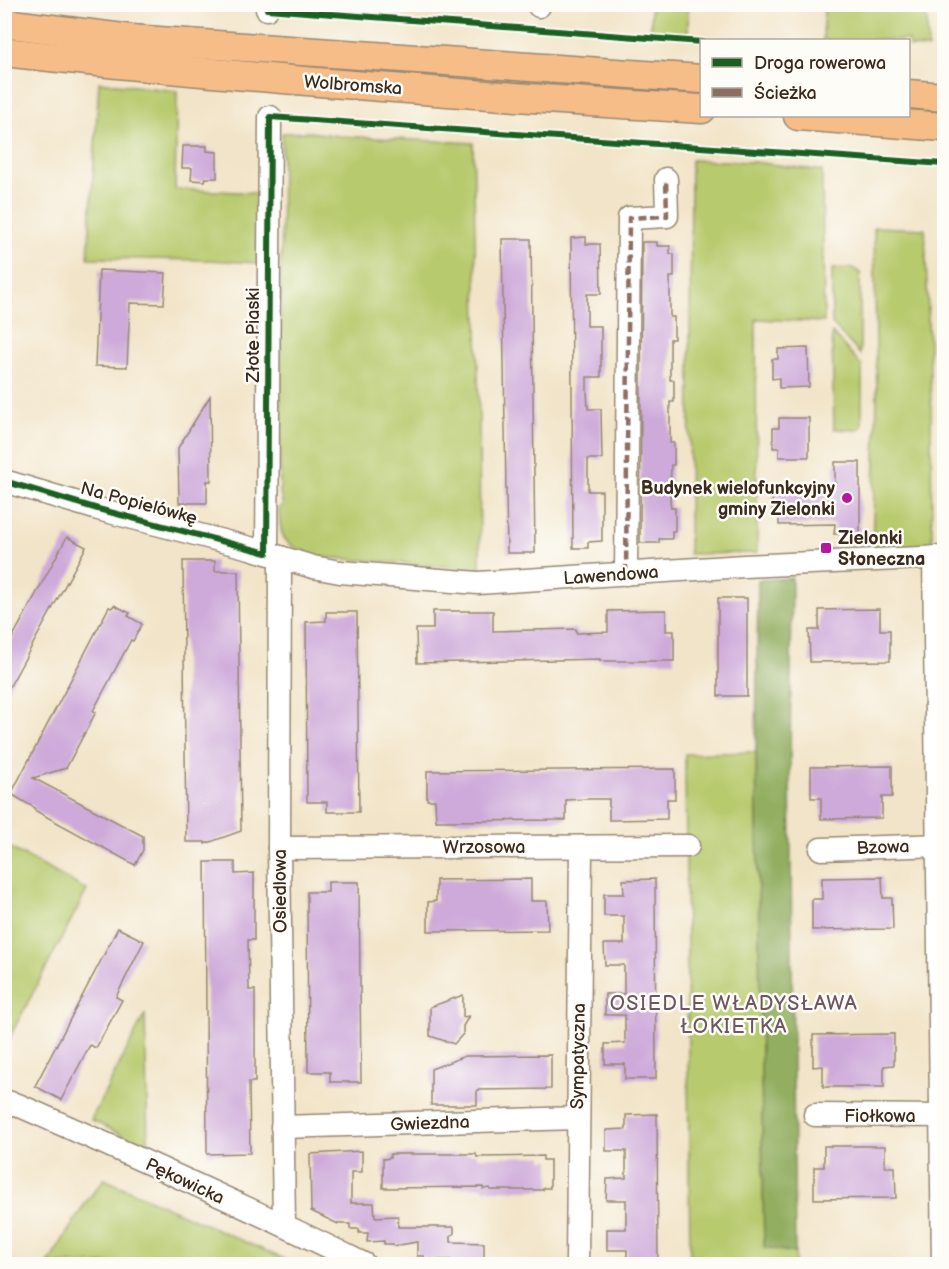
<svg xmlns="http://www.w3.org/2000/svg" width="949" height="1269" font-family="'Balsamiq Sans',sans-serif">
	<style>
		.green { fill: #b8ca6e; stroke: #7a7a46; stroke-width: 1.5 }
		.forest { fill: #92ae61; stroke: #666c40; stroke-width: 1.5 }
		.building { fill: #ceaada }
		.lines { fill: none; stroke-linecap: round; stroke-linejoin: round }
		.minor-casing { stroke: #968773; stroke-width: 25 }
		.major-casing { stroke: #968773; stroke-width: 31 }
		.minor { stroke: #fff; stroke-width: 22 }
		.major { stroke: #f7bd88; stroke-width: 28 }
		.quiet { stroke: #8d6e63; stroke-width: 4.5; stroke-dasharray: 9 4.5; stroke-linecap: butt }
		.cycleway-casing { stroke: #fdfcf7; stroke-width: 10 }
		.cycleway { stroke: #1b5e20; stroke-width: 6 }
		.poi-dot { fill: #b5179e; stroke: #fdfcf7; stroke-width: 2 }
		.labels { text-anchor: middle; stroke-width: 5; stroke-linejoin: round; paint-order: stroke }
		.street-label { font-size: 18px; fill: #3b2a1e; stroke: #fdfcf7 }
		.poi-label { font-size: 18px; font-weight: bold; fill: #3b2a1e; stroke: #fdfcf7; text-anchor: end }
		.neighbourhood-label { font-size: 20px; letter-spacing: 1.5px; fill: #6e5760; stroke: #fdfcf7 }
	</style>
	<rect width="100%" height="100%" fill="#fdfcf7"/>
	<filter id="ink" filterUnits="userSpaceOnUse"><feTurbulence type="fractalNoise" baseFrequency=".0167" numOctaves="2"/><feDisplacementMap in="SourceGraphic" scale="12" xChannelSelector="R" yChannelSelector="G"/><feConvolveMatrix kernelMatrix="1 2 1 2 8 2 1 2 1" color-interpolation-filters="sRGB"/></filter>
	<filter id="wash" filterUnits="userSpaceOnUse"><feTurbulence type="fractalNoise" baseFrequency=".008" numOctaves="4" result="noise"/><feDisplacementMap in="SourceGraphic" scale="24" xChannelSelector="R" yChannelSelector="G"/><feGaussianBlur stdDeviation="1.35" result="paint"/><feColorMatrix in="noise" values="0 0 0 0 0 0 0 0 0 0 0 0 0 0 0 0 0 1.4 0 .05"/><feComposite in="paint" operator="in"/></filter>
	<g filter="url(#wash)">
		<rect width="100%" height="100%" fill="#f2e4c8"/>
		<g class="green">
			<polygon points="651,5 688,5 688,33 651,31"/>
			<polygon points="824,5 926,5 928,48 909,47 908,40 823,40"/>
			<polygon points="5,34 701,91 701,97 337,73 5,41"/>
			<polygon points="99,82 177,91 175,189 257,193 258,263 208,260 88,258"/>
			<path d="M310 132 339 136 473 143 479 416 480 569 307 556V552C281 545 280 534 279 508L283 505 280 493 282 133Z"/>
			<polygon points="691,160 754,162 822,171 824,322 756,319 757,553 689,554"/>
			<polygon points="874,227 925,229 931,403 932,547 872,550 877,400"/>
			<polygon points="853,268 860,273 860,354 832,324 832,269"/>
			<polygon points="832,333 862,366 862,426 858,430 834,429"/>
			<polygon points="756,752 764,1246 795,1253 795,1264 690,1264 685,754"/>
			<polygon points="5,845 87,890 5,1046"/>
			<polygon points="145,1014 148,1146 148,1147 91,1120"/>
			<polygon points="104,1179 277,1256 295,1264 48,1264 86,1202"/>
		</g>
		<polygon class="forest" points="792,578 790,764 795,1253 764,1247 756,752 758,580"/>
		<g id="blocks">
			<g class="building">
				<polygon points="183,146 207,146 207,151 217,152 217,178 206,178 205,181 191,180 192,168 182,168"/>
				<polygon points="586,237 586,244 600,244 601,294 587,294 587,326 601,326 601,377 587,377 587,391 588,409 601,409 602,459 588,459 588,491 602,491 602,541 588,542 588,548 573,548 571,238"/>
				<polygon points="502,239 531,239 535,553 507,553"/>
				<polygon points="642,242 657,242 657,246 670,246 670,254 674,254 674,277 670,277 670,317 674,317 674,339 670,339 670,380 674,380 674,402 670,402 670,443 674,443 674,465 671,465 670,500 671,508 675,508 675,531 672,531 672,539 659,539 659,543 640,543"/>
				<polygon points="99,270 166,273 164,304 130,303 127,367 95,366"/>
				<polygon points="808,348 809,387 779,388 779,378 772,379 772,359 778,359 778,349"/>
				<polygon points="210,396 211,481 207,481 207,503 179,503 178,448"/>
				<polygon points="779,418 809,418 809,457 779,457 779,448 773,448 773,428 779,428"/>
				<polygon points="835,462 860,462 860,534 834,534 835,524 779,525 779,516 773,516 772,496 779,496 778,487 835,485"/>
				<polygon points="67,537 86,547 4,697 4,653"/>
				<polygon points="183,561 215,561 215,571 238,571 241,831 205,844 205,842 186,842"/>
				<rect x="718" y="598" width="29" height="98"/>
				<polygon points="114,605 130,613 128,616 142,624 133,641 131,640 93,711 96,712 66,768 33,778 143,836 143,850 135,865 34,810 35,808 11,794 109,607 112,608"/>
				<polygon points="880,609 880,630 890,630 890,661 810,662 809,630 819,630 819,610"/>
				<polygon points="666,610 666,631 674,631 674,661 600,661 600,659 417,663 416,629 433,629 433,611 493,611 493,631 576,629 576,633 608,632 608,611"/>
				<polygon points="326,612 357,612 359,812 327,812 327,802 307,802 306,622 326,621"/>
				<polygon points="892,766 892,797 882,797 882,818 821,819 821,798 811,798 811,767"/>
				<polygon points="675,769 675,799 667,799 667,819 609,820 609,799 587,799 566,800 566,820 436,821 435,800 427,800 427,771"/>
				<polygon points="205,862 235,862 235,874 254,873 254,940 248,940 249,990 255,990 255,1082 249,1082 250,1153 207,1154"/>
				<polygon points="882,877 883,898 892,898 893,929 812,930 812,899 822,899 822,878"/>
				<polygon points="531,879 531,901 547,901 548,930 428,931 428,902 436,901 436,880"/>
				<polygon points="655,879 656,1079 625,1079 625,1064 605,1064 605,1044 625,1043 625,1015 605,1015 605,994 624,994 624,965 605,965 604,944 624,944 624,916 604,916 604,894 624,894 623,880"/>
				<polygon points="328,882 359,882 361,1082 330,1082 330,1072 308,1072 307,892 328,892"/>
				<polygon points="118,928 144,941 116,997 122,1000 96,1048 90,1045 61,1100 35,1086"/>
				<polygon points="463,995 463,1017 469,1016 463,1026 463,1034 454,1044 430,1036 430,1007"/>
				<polygon points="894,1034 894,1065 884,1066 884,1087 823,1087 823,1066 813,1067 813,1035"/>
				<polygon points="551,1055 551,1089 477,1090 477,1105 431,1105 431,1069 465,1056"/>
				<polygon points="657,1114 658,1264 627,1264 627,1250 607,1250 607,1229 626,1229 626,1200 606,1200 607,1179 626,1178 626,1151 606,1151 606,1130 626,1129 626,1115"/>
				<polygon points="824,1146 885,1146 885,1167 895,1167 896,1198 814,1199 814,1167 824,1167"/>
				<polygon points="362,1151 362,1172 351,1172 351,1203 374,1203 375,1217 398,1216 398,1227 454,1227 454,1234 451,1235 451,1242 484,1243 484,1264 451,1264 451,1260 425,1260 424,1256 417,1256 417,1242 394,1246 393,1244 384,1244 384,1241 367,1242 368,1233 359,1233 359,1229 350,1229 350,1224 338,1224 311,1211 310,1154"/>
				<polygon points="390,1154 476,1154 477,1157 543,1156 543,1160 550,1160 550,1188 543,1188 543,1190 490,1190 490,1188 483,1189 483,1187 383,1188 383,1159 390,1158"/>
			</g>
		</g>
	</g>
	<g filter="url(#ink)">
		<use href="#blocks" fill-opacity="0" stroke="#968773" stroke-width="1.5"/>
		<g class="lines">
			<g class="minor-casing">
				<g id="minor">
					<polyline points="267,4 267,9"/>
					<polyline points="539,6 539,4"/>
					<polyline points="4,481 98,509 250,548 313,567 340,572 478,583 744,566 944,557"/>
					<polyline points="267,553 270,117"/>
					<polyline points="280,557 279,848 284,1225"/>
					<polyline points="934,557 943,1264"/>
					<polyline points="626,574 629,218 667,216 666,179"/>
					<polyline points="279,848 688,846"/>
					<polyline points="821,849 944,845"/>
					<path d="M4 1101 18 1105C134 1156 250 1208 364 1264"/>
					<polyline points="815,1115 944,1116"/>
					<polyline points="282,1127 578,1118"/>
					<polyline points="577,1264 581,847"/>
				</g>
			</g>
			<g class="major-casing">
				<g id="major">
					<polyline points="4,23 131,39 702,79"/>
					<path d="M4 52C236 78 469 95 702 109"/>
					<polyline points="908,94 944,97"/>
					<polyline points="798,116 944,127"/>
				</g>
			</g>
			<use href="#minor" class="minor"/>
			<use href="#major" class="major"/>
			<polyline class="quiet" points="626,574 629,218 667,216 666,179"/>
			<g class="cycleway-casing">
				<g id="cycleway">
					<polyline points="267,4 267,9 702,42"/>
					<polyline points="4,481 98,509 267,553 270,117 944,164"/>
				</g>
			</g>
			<use href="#cycleway" class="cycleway"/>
		</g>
	</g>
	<g class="poi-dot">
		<circle cx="847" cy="498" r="6"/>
		<rect x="820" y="542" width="12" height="12" rx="3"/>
	</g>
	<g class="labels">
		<g class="street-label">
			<text transform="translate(353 85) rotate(4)" y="6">Wolbromska</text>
			<text transform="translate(253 335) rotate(-90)" y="6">Złote Piaski</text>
			<text transform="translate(139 503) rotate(15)" y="6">Na Popielówkę</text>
			<text transform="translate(611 575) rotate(-4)" y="6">Lawendowa</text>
			<text x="484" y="853">Wrzosowa</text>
			<text transform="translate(883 847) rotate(-2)" y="6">Bzowa</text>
			<text transform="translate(280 891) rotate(-90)" y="6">Osiedlowa</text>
			<text transform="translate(578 1056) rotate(-89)" y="6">Sympatyczna</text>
			<text x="880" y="1122">Fiołkowa</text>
			<text transform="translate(430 1123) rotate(-2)" y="6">Gwiezdna</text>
			<text transform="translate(185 1181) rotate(25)" y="6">Pękowicka</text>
		</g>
		<g class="poi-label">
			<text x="835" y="494">Budynek wielofunkcyjny<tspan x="835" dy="21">gminy Zielonki</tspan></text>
			<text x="838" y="544" text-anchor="start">Zielonki<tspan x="838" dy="21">Słoneczna</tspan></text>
		</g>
		<g class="neighbourhood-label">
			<text x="734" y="1010">OSIEDLE WŁADYSŁAWA<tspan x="734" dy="23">ŁOKIETKA</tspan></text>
		</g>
	</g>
	<rect width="949" height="1269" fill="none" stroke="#fdfcf7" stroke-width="24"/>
	<rect x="700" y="39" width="210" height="78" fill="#fdfcf7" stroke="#afa8a0" stroke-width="1.5"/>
	<rect x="712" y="58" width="30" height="9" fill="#1b5e20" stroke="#afa8a0" stroke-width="1.5"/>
	<text x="754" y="69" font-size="18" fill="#3b2a1e">Droga rowerowa</text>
	<rect x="712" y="88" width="30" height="9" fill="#8d6e63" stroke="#afa8a0" stroke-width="1.5"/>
	<text x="754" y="99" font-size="18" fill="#3b2a1e">Ścieżka</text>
</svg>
